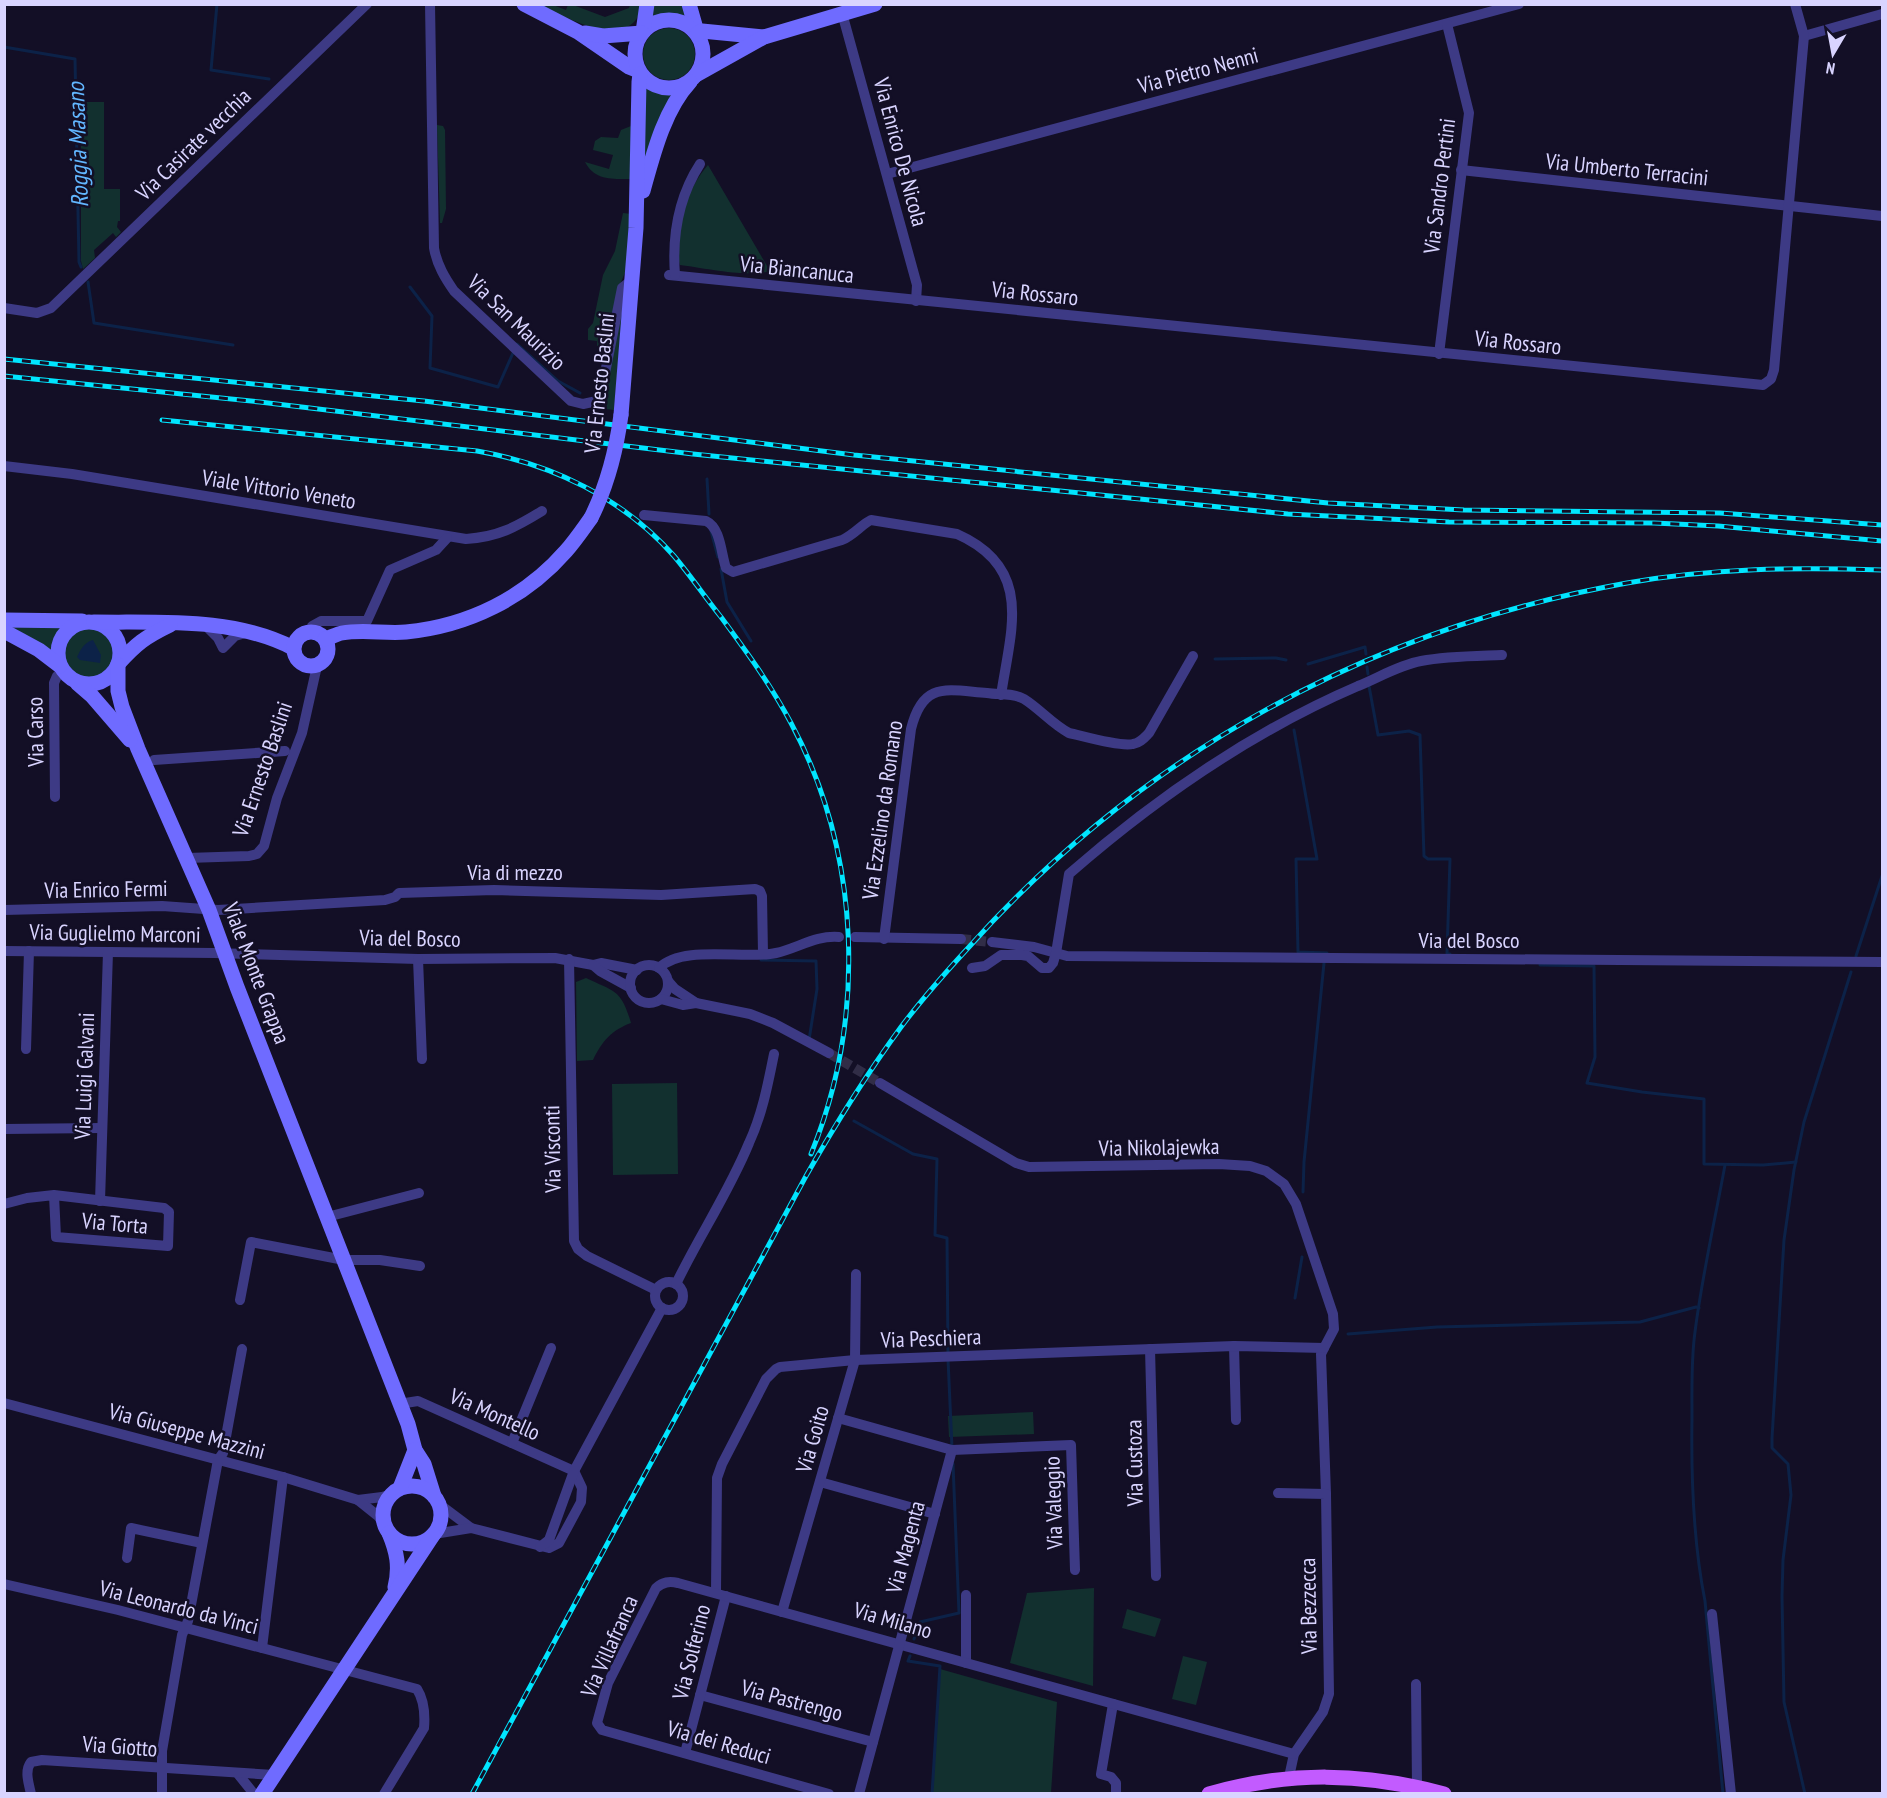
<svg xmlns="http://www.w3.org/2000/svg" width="1887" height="1798" font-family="'PT Sans Narrow',sans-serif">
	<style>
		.green { fill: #12302f }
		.water { fill: #0c2248 }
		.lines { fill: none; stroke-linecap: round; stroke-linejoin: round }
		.stream { stroke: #0c2248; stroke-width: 3 }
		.street-tunnel { stroke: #312d47; stroke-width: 10; stroke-dasharray: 10 5; stroke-linecap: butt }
		.street { stroke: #3d3a85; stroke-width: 10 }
		.secondary { stroke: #6f6bff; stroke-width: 15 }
		.primary { stroke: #c25bff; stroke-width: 15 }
		.rail-casing { stroke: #00e5ff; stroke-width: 5 }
		.rail { stroke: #130f26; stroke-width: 3; stroke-dasharray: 9; stroke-linecap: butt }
		.secondary-bridge { stroke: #6f6bff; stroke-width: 15 }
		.labels { text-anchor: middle; stroke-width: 5; stroke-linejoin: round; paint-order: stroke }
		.street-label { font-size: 22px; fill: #d9d4ff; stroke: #130f26 }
		.water-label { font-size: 24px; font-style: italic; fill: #62b6ff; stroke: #130f26 }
	</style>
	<rect width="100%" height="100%" fill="#130f26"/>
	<g class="green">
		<polygon points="684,4 686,20 670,16 651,20 653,5"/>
		<path d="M539 5H553L566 10 568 5H573L605 17 629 8 630 5H642C632 55 566 17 539 5Z"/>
		<circle cx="669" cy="54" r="26"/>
		<polygon points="645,85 655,91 671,94 643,176"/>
		<polygon points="81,102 104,102 104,189 120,189 120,221 118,221 117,227 121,232 116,237 113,233 94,250 95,258 83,269 81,261"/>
		<polygon points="437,125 443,126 445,130 446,209 442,223 440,223"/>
		<path d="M631 126 633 179C613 179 595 181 585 162L609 169 613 155 593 150 595 141 601 137 618 138 621 130Z"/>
		<path d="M708 165 770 271C749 278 704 268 680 265 671 235 687 188 708 165Z"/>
		<polygon points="623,213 632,214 626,270 619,287 624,295 614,410 606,409 607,347 597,346 597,341 588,340 588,329 593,323 603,275 615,251"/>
		<polygon points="5,622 63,626 55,639 53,653"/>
		<path d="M82 627C117 622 129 670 96 679 63 688 48 641 82 627Z"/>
		<path d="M586 978C615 992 621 989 631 1023 612 1030 602 1041 593 1060L577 1061 576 982Z"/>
		<polygon points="677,1083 678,1174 613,1175 612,1084"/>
		<polygon points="1033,1412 1034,1434 949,1437 948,1416"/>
		<polygon points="1094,1588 1093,1686 1010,1663 1027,1593"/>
		<polygon points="1127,1609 1161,1619 1155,1637 1122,1628"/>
		<polygon points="1183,1656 1207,1662 1196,1705 1172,1699"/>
		<polygon points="940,1669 1057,1702 1051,1793 931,1793"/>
	</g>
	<path class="water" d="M93 640 101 655 100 663 80 660 77 657C80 651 84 642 93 640Z"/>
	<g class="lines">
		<g class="stream">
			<polyline points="217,4 211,70 269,79"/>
			<polyline points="4,47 75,59 79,262 81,267"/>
			<polyline points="88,282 94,323 233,345"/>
			<polyline points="410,287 432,316 430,368 498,387 513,353"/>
			<polyline points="517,344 558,381 580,393"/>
			<polyline points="707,479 709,514"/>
			<polyline points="711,531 718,557"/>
			<polyline points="721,569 727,602 751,641"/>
			<polyline points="1215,659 1276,658 1286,660"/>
			<polyline points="1308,664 1365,647 1366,654"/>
			<polyline points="1367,667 1368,674"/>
			<polyline points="1369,686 1378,735 1409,731 1420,735 1424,856 1428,859 1450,859 1447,954 1450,954"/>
			<polyline points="1294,730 1317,859 1296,859 1298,952 1327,953"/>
			<polyline points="1856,956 1882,876"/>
			<polyline points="761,960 816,961 817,989 809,1040"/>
			<polyline points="1540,965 1594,966 1595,1057 1587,1083 1642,1092 1704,1099 1704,1164 1763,1165 1796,1162"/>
			<polyline points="854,1121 913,1154 937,1159 935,1235 947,1238 948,1353"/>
			<polyline points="1303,1192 1304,1162 1324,963"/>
			<polyline points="1295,1298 1302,1257"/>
			<polyline points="1348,1334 1437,1327 1640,1322 1696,1307 1699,1308"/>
			<polyline points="948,1359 952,1448"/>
			<polyline points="914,1639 920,1622 959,1613 953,1464"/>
			<polyline points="910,1656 908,1661 940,1666 932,1794"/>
			<path d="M1723 1794 1705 1601C1693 1541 1691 1479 1692 1418 1692 1389 1691 1360 1695 1332 1702 1276 1715 1220 1725 1165"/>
			<polyline points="1805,1794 1784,1702 1782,1596 1783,1560 1791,1495 1788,1464 1772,1448 1772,1438 1784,1240 1794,1170 1804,1122 1851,972"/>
		</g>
		<g class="street-tunnel">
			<polyline points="961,939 992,942"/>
			<polyline points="829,1053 880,1083"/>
		</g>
		<g class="street">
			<path d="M430 4 434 248C437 265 445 278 454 291L571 401 583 404 597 401 601 393 622 288 632 280"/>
			<polyline points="842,13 917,285 916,301"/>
			<polyline points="1804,36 1882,14"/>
			<polyline points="1461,170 1882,216"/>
			<polyline points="887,174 1519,4"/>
			<polyline points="669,275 1763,385 1771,379 1774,370 1804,36 1795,4"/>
			<path d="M675 275C672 236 678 198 700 164"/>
			<polyline points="4,308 37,313 51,308 367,4"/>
			<polyline points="1439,354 1469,113 1447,24"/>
			<path d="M4 466 72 474 466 539C498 537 516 527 542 511"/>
			<path d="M644 515 706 521C721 528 721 554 726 568L733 572 842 540C854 535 862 524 871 520L957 534C1034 568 1011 629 1001 695"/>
			<polyline points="206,626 218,638 223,648 235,636 249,632"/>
			<polyline points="312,632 312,626 321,621 367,621 390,570 436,550 447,538"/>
			<polyline points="154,760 285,751"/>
			<polyline points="55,797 54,683 57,676 63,671"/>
			<polyline points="187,858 249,856 257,854 264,846 277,798 302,733 317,666"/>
			<polyline points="4,910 162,906 218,910 385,900 395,897 399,893 494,890 661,895 755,889 760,891 762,896 763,954"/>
			<polyline points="855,937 961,939"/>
			<path d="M884 939 911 729C923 681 946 690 987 693 999 695 1014 693 1024 699 1040 709 1052 724 1069 733 1083 736 1120 747 1133 744 1140 743 1144 738 1149 733L1193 656"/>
			<polyline points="992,942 1034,947 1067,956 1882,962"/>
			<polyline points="4,951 214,953 418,959 555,958 593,965 601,963 637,970"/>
			<polyline points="418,959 422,1059"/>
			<polyline points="569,959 574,1241 578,1249 587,1256 656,1290"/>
			<polyline points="593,965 600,971 631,988"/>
			<circle cx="649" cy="984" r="19"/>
			<path d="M659 968C683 944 745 960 776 953 798 948 816 935 839 937"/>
			<path d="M972 968 985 966 1001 955H1022L1028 956 1042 968H1049L1053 963 1056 953 1069 874C1156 798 1251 732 1358 686 1378 678 1399 665 1421 661 1447 656 1476 656 1502 655"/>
			<polyline points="668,981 675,989 696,1003"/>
			<polyline points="661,999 683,1005 696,1003 750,1014 773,1023 829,1053"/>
			<polyline points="26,1049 29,951"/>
			<polyline points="4,1129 102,1128"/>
			<polyline points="100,1201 108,952"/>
			<polyline points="4,1204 27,1198 54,1195 164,1208 169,1212 168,1246 56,1237 54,1195"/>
			<polyline points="327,1217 419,1193"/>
			<circle cx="669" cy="1296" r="14"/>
			<path d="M676 1284C699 1236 729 1192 749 1143 762 1115 768 1084 774 1054"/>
			<polyline points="240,1300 251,1242 344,1260 380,1260 420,1266"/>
			<polyline points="1234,1346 1236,1420"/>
			<polyline points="1324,1348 1321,1354 1326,1494"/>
			<polyline points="1150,1349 1156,1576"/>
			<polyline points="4,1403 283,1477 358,1500 382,1497 392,1494"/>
			<polyline points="399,1404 418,1401 574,1471"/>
			<polyline points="838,1418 952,1450 1071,1445 1075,1570"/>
			<polyline points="512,1443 551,1348"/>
			<polyline points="820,1482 935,1514"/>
			<polyline points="1278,1493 1326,1494 1329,1694 1323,1712 1294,1754 1289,1777"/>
			<polyline points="358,1500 378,1516 385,1526"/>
			<polyline points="439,1504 471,1528"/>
			<polyline points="434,1534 471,1528 549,1548 559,1543 581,1502 582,1488 574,1471"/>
			<polyline points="540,1547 549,1540 574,1471 662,1308"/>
			<polyline points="127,1558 131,1528 202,1543"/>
			<path d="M4 1584 118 1610 417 1689C424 1700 425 1716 424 1728L384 1794"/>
			<polyline points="716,1593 717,1478 722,1464 766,1379 776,1369 780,1367 855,1360 1234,1346 1324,1348 1334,1329 1333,1314 1296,1204 1284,1184 1266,1171 1250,1166 1219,1164 1029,1167 1016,1163 880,1083"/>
			<polyline points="966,1595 966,1663"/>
			<polyline points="782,1612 855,1360 856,1274"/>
			<polyline points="1712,1614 1731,1794"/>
			<polyline points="262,1648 283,1477"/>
			<polyline points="1416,1684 1417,1786"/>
			<polyline points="700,1695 873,1742"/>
			<polyline points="1113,1704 1101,1774 1111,1777 1116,1783 1116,1794"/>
			<polyline points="685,1753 726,1596"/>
			<polyline points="238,1774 254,1794"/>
			<path d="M31 1794C29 1784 24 1771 31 1762L42 1760 274 1775"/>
			<polyline points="162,1794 162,1751 182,1635 188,1621 218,1460 223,1453 242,1349"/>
			<path d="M829 1794 602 1730 597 1723 608 1683 656 1588C663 1582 669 1581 678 1583L1294 1754"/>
			<polyline points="859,1794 952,1450"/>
		</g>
		<g class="secondary">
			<polyline points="524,4 578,32 629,67 639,71"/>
			<polyline points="689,4 695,25 694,31"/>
			<circle cx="669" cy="54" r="34"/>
			<polyline points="643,32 647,4"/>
			<polyline points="585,33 603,36 642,33"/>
			<polyline points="697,34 702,31 764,37"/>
			<polyline points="696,75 764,37 875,4"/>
			<path d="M643 191C653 155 664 110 690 82"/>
			<polyline points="621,415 636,228 639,82 640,74"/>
			<polyline points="4,620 82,621"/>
			<circle cx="89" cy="653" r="31"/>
			<path d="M94 622C161 623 233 617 293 648"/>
			<polyline points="4,631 39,650 60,666"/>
			<circle cx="311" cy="649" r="17"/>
			<path d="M325 639C331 637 337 634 342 633 363 629 386 634 406 632 468 626 525 598 566 551 575 541 583 529 591 518"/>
			<path d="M118 664C136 644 145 637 170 625"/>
			<polyline points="118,665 118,691 122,707 138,749 209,910 237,987 408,1424 415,1450 424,1464 434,1496"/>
			<polyline points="77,683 92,696 130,740"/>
			<circle cx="412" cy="1515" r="29"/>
			<polyline points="400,1488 415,1450"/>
			<path d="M389 1533C397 1552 400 1567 395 1587"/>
			<polyline points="262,1794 433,1535"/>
		</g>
		<path class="primary" d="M1209 1794C1288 1771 1364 1772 1444 1794"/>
		<g class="rail-casing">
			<g id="rail">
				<polyline points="4,359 424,401 854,455 1328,503 1464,510 1720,513 1882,525"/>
				<polyline points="4,376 260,402 693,454 1288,514 1449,522 1654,523 1718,526 1882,541"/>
				<path d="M162 420 477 451C552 464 623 498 674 556 690 575 705 597 721 617 746 651 771 685 791 723 861 854 867 1017 811 1154"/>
				<path d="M472 1794 806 1176C835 1125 866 1075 901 1027 922 999 945 973 969 947 1144 752 1370 629 1627 583 1711 568 1798 567 1882 570"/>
			</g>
		</g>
		<use href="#rail" class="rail"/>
		<path class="secondary-bridge" d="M591 518C608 484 616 452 621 415"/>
	</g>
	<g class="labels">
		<g class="street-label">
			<text transform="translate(1198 70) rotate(-15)" y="8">Via Pietro Nenni</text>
			<text transform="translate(193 144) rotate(-44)" y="8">Via Casirate vecchia</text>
			<text transform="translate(901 152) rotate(75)" y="8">Via Enrico De Nicola</text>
			<text transform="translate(1627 169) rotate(6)" y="8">Via Umberto Terracini</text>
			<text transform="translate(1439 186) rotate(-83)" y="8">Via Sandro Pertini</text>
			<text transform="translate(797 269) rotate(6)" y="8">Via Biancanuca</text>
			<text transform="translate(1035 293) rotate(6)" y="8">Via Rossaro</text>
			<text transform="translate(517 322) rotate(44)" y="8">Via San Maurizio</text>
			<text transform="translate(1518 342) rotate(6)" y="8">Via Rossaro</text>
			<text transform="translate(599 383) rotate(-84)" y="8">Via Ernesto Baslini</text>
			<text transform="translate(279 489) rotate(9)" y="8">Viale Vittorio Veneto</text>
			<text transform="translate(35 732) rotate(-91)" y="8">Via Carso</text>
			<text transform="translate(262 769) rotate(-71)" y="8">Via Ernesto Baslini</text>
			<text transform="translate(882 810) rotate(-82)" y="8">Via Ezzelino da Romano</text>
			<text x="515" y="880">Via di mezzo</text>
			<text transform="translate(106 889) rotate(-1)" y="8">Via Enrico Fermi</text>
			<text transform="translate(115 933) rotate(1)" y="8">Via Guglielmo Marconi</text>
			<text transform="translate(410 938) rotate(1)" y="8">Via del Bosco</text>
			<text x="1469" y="948">Via del Bosco</text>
			<text transform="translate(257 973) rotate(69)" y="8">Viale Monte Grappa</text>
			<text transform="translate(84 1076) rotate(-88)" y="8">Via Luigi Galvani</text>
			<text transform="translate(1159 1147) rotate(-1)" y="8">Via Nikolajewka</text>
			<text transform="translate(552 1149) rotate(-91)" y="8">Via Visconti</text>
			<text transform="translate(115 1223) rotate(5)" y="8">Via Torta</text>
			<text transform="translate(931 1338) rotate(-2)" y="8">Via Peschiera</text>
			<text transform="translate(495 1414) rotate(24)" y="8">Via Montello</text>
			<text transform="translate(187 1431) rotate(15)" y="8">Via Giuseppe Mazzini</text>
			<text transform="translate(812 1439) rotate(-74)" y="8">Via Goito</text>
			<text transform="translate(1134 1463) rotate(-91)" y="8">Via Custoza</text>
			<text transform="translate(1053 1503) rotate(-92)" y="8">Via Valeggio</text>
			<text transform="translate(905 1547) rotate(-75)" y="8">Via Magenta</text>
			<text transform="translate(1308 1606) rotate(-91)" y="8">Via Bezzecca</text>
			<text transform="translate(179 1607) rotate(14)" y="8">Via Leonardo da Vinci</text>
			<text transform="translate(893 1620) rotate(16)" y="8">Via Milano</text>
			<text transform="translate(609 1646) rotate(-66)" y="8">Via Villafranca</text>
			<text transform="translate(691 1652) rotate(-76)" y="8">Via Solferino</text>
			<text transform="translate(792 1700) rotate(15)" y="8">Via Pastrengo</text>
			<text transform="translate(719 1742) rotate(16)" y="8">Via dei Reduci</text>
			<text transform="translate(120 1746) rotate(4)" y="8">Via Giotto</text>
		</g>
		<g class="water-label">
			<text transform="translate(78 145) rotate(-92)" y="8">Roggia Masano</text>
		</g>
	</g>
	<rect width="1887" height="1798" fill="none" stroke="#d9d4ff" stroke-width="12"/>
	<g transform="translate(1833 54) rotate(190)" stroke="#130f26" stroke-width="4.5" paint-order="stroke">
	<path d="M0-4.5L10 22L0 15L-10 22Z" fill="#d9d4ff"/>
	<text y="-9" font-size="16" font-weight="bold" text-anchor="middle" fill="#d9d4ff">N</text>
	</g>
</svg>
